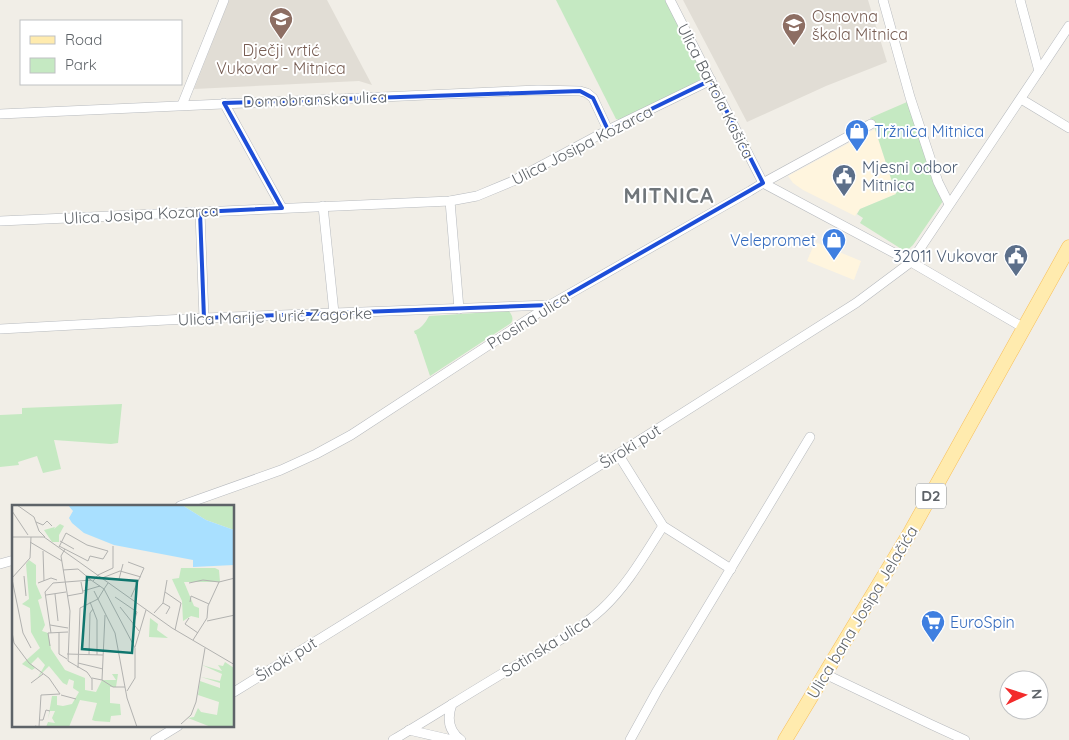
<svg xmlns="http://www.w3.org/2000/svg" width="1069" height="740" font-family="Quicksand,sans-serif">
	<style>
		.commercial { fill: #fff5de }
		.education { fill: #e1ddd5 }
		.green { fill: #c5e9c2 }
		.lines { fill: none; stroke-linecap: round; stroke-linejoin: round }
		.minor-casing { stroke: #b7babe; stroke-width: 10 }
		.primary-casing { stroke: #f9bf57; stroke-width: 15 }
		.minor { stroke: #fff; stroke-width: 9 }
		.primary { stroke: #ffebae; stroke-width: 14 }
		.marked { fill: none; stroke: #1d4ed8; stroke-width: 4; stroke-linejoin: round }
		.labels { text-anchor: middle; stroke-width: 4; stroke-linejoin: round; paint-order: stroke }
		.shield { fill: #fff; stroke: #8e9295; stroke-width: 1 }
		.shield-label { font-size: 15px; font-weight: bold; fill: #5e6368 }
		.education-label { font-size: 16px; fill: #785e54; stroke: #fff; text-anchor: start }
		.street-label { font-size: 16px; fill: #5e6368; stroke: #fff }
		.shop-label { font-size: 16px; fill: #366cbe; stroke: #fff; text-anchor: start }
		.service-label { font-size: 16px; fill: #4e5e75; stroke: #fff; text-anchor: start }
		.district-label { font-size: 21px; font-weight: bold; letter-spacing: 1px; fill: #6f757a; stroke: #fff }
		.inset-road { fill: none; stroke: #b2b2b0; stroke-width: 1 }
		.view { fill: #0f766e; fill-opacity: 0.15; stroke: #0f766e; stroke-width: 2.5 }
		.inset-edge { fill: none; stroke: #5e6368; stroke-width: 2.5 }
	</style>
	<rect width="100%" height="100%" fill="#f1eee7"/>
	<g class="commercial">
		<polygon points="875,129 896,194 860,209 855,216 803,190 793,183 788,176"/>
		<polygon points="815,242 861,261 854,280 807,261"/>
	</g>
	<g class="education">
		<polygon points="229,0 327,0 372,85 359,81 194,89"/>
		<polygon points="683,0 868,0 887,62 826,86 747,122"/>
	</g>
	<g class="green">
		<polygon points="556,0 665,0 701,68 703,77 701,79 688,87 619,120 616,119"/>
		<path d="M907 102 938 193 943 201 913 245C910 248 908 250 903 250L860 223 863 218 857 214 860 209 896 194 875 129 870 118Z"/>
		<path d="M507 311H509C512 315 514 319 511 323L430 376 416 334H415L414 331C422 328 425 323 429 316Z"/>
		<polygon points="122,404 118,443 111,444 54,440 61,469 43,473 37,456 18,462 19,465 0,467 0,415 22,414 22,408"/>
	</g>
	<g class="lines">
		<g class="minor-casing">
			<g id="minor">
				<polyline points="670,0 763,183 911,262 1039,71 1020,0"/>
				<polyline points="883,0 910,97 938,182 949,204"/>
				<polyline points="1039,71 1069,26"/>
				<polyline points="1021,99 1069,128"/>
				<polyline points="224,103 282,208"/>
				<polyline points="182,105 224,0"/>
				<polyline points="0,114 538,90 580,91 587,93 593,98 608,130"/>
				<polyline points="450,201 459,309"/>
				<polyline points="323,206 334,313"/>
				<polyline points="200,212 204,318"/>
				<polyline points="0,221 450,201 477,196 513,181 608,130 711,80"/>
				<polyline points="0,329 204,318 550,305"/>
				<polyline points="618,454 663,526 731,569"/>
				<polyline points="180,506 281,470 316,454 351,435 550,305 750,191 763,183 871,124"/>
				<polyline points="0,564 14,560"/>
				<polyline points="825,674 930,724 965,740"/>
				<polyline points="234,692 618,454 856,303 911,262 1024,328"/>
				<path d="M452 704C447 718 448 731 461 740"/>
				<polyline points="409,730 452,740"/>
				<polyline points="155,740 178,726"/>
				<path d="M393 740C432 717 471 692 510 669 542 650 575 634 602 609 627 586 645 554 663 526"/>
				<polyline points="630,740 657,691 810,437"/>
			</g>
		</g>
		<g class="primary-casing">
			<polyline id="primary" points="785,740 911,531 1069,247"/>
		</g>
		<use href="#minor" class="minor"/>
		<use href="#primary" class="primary"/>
	</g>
	<path class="marked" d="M711 80 763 183 550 305 204 318 200 212 282 208 224 103 580 91 593 98 608 130Z"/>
	<defs>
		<g id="school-pin" transform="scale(1.25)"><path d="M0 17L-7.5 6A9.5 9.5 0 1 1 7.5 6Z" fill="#8d6e63" stroke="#fff"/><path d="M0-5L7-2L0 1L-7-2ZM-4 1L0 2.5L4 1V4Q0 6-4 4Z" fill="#fff"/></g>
		<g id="shop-pin" transform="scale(1.25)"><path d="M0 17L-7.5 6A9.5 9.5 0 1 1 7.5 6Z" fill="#3f7fe0" stroke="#fff"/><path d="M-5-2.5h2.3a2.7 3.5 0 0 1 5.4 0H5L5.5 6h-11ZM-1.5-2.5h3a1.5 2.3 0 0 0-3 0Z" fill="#fff"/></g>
		<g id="civic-pin" transform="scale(1.25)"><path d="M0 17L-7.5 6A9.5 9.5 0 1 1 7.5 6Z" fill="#5c6f8a" stroke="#fff"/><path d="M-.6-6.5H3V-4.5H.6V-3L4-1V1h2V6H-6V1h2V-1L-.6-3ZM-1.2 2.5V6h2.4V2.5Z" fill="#fff"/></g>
		<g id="supermarket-pin" transform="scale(1.25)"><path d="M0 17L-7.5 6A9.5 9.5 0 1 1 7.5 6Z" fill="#3f7fe0" stroke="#fff"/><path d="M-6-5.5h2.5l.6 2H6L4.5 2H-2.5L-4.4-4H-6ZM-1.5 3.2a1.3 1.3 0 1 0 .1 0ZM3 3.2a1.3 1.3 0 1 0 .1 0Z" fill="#fff"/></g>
	</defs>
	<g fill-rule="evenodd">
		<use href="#school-pin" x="281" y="19"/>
		<use href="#school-pin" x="794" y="25"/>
		<use href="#shop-pin" x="857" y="131"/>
		<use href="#civic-pin" x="844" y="176"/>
		<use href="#shop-pin" x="834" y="240"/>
		<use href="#civic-pin" x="1016" y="256"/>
		<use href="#supermarket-pin" x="933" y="622"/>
	</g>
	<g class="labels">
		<rect class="shield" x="916" y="483.5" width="30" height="25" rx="4"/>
		<g class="shield-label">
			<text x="931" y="501">D2</text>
		</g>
		<g class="education-label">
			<text x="812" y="22">Osnovna<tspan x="812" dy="18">škola Mitnica</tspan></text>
			<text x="281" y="56" text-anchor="middle">Dječji vrtić<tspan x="281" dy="18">Vukovar - Mitnica</tspan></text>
		</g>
		<g class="street-label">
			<text transform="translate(716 91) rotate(63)" y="6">Ulica Bartola Kašića</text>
			<text transform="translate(315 99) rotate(-2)" y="6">Domobranska ulica</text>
			<text transform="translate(582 145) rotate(-27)" y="6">Ulica Josipa Kozarca</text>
			<text transform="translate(141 214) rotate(-3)" y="6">Ulica Josipa Kozarca</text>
			<text transform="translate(275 316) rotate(-2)" y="6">Ulica Marije Jurić Zagorke</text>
			<text transform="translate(528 320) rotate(-32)" y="6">Prosina ulica</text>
			<text transform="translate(630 446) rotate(-32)" y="6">Široki put</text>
			<text transform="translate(862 612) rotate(-59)" y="6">Ulica bana Josipa Jelačića</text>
			<text transform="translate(546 646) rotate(-32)" y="6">Sotinska ulica</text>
			<text transform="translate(286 659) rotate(-32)" y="6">Široki put</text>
		</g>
		<g class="shop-label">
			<text x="874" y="137">Tržnica Mitnica</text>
			<text x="816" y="246" text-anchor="end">Velepromet</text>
			<text x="950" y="628">EuroSpin</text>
		</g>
		<g class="service-label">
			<text x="862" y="173">Mjesni odbor<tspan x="862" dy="18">Mitnica</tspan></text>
			<text x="998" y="262" text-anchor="end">32011 Vukovar</text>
		</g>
		<g class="district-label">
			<text x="669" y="203">MITNICA</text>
		</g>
	</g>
	<g transform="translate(12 505)">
		<rect width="222" height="222" fill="#f1eee7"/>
		<path d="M170 0H222V25L194 15ZM48 19 52 21 47 30V37H40L32 25 43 22 42 24ZM17 55 24 60V79L30 93 26 95 33 120 30 126 36 128 39 144 53 165 73 173V185L84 187 90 175H104L100 169H106L104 182H98V198L108 199 109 210 99 211 98 217 83 216 80 215 85 198 68 195 57 222H34L36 217 43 218 40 213 43 206H38L36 214 40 191H45V200L51 201 60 199 67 187 61 183 62 176 57 174 55 180 51 178 37 161 26 172 33 160 26 152 19 159 23 163 20 165 10 159 28 143 19 127 18 103 10 99 17 94 14 59ZM169 63H203L207 65 208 77H172L182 101 187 103V113L179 111 171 116 170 96 160 74 167 73ZM138 113 146 119 145 125 156 133 137 132ZM213 157 222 163V222H199L176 213 182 212 186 203 189 207 205 210 207 197 186 190 188 176 208 183V178L189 172 208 176 210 169 190 160 210 166 206 160 211 161Z" fill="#c5e9c2"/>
		<path d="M56 0H170L194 15 222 25V60L181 62V55L102 40 72 28 60 18 57 13 61 6Z" fill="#a9e0ff"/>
		<path class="inset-road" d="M5 0 22 12 27 26 33 32M0 6 16 30M24 17 31 20 35 16 40 21M0 32H32L160 123 223 160M48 36 62 44M18 37 50 56M47 41 76 56 78 51M47 42 54 28 75 40 96 46 91 54 78 51M53 44 49 51 58 106 56 156 75 167 80 174V185M31 46 32 76M116 57 132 63 119 92M51 65 66 64 79 75M12 71 14 91M0 73 18 53 19 32M90 73 108 66 129 72M0 74 11 128 19 143M107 74 111 59M81 76 86 70 101 63V41M207 77 223 73M26 78 39 73 45 75M96 78 92 84 123 143V173L115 186M177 78 191 75 207 77 196 101 195 113 181 135M71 86 88 81M82 86 103 128 115 193 125 222M153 87 169 98 163 125M43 89 46 116M34 90 54 87M55 91 71 88 69 77M103 92 125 107 121 120M78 97 85 115V150M178 97 179 91 197 99M151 98 158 102 154 109M108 102 127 126M142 108 151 98 155 75M177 113 173 119 186 128M195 116 223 110M38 120 56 123M0 127 2 138 17 158 37 173 48 189 29 190 27 222 23 221M47 127V149L55 154M39 128 33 87 41 78 79 75 92 84 86 94 68 103 66 163M38 141 36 128 56 127M123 142 134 105M55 149 91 150M77 150 78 108 81 104M66 158 91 164M80 173 90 175 101 182H113M90 175 93 110M19 178 31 169M49 190 64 194M28 215H31L34 205 38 206M169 219 179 210 184 197 193 143"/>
		<path class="view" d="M75 72 125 76 120 148 70 144Z"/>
		<rect width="222" height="222" class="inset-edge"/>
	</g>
	<rect x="20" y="20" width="162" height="65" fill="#ffffff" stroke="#bfc1c3"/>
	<rect x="30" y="36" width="25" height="8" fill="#ffebae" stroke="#bfc1c3"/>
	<text x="65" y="45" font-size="15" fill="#5e6368">Road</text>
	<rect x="30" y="58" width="25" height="15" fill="#c5e9c2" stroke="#bfc1c3"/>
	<text x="65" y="70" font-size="15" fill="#5e6368">Park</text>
	<g transform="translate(1024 695) rotate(86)"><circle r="24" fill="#ffffff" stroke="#bfc1c3"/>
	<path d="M0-4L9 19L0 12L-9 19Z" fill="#f32b2b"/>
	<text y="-8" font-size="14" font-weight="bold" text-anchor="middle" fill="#5e6368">N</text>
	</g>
</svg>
